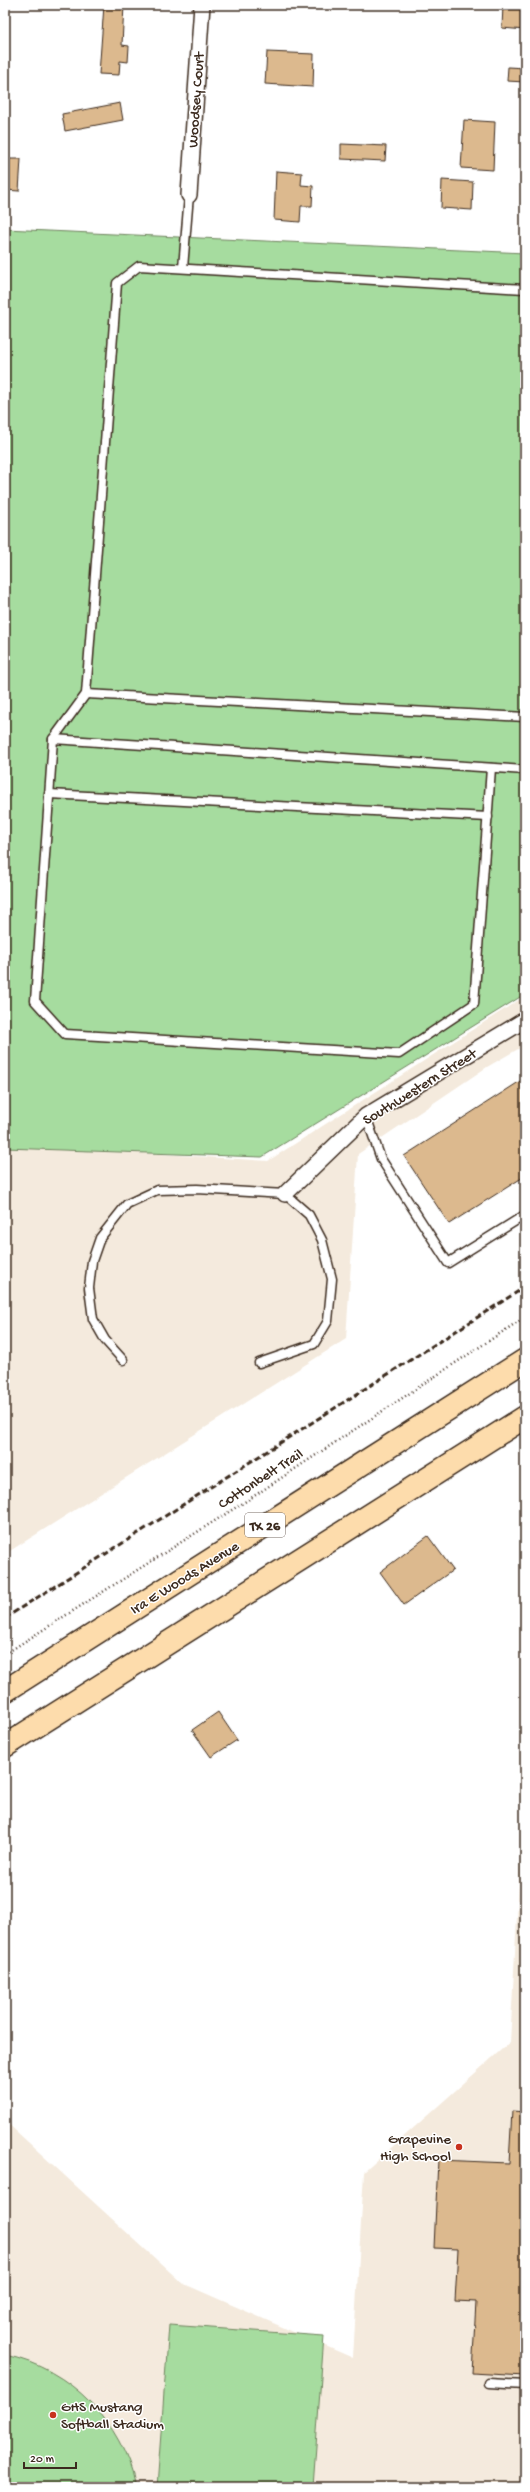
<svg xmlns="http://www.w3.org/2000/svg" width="530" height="2492" font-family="'Gochi Hand',sans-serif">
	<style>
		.built { fill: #f4eadd }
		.green { fill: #a6dc9f; stroke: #70835e }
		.building { fill: #dcb98e; stroke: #3b2a1e }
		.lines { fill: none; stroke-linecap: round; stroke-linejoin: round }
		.lane-casing { stroke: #3b2a1e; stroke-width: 11 }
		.street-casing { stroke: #3b2a1e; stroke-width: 18 }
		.primary-casing { stroke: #3b2a1e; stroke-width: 25 }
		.path { stroke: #3b2a1e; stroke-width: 2.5; stroke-dasharray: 1 3; stroke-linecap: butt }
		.lane { stroke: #fff; stroke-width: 8 }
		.street { stroke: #fff; stroke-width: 15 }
		.primary { stroke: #fddcac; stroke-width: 22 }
		.rail { stroke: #3b2a1e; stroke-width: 3; stroke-dasharray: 6 3; stroke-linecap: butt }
		.poi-dot { fill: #c8321e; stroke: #fff; stroke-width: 1.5 }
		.labels { text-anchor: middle; stroke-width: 3; stroke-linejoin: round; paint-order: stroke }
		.shield { fill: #fff; stroke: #766a62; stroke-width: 1 }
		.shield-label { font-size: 14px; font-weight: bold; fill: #3b2a1e }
		.street-label { font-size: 15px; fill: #3b2a1e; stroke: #fff }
		.poi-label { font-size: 15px; fill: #3b2a1e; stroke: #fff; text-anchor: end }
	</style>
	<rect width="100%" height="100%" fill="#fff"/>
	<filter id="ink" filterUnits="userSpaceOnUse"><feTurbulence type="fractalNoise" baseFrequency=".025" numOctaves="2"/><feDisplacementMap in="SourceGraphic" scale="8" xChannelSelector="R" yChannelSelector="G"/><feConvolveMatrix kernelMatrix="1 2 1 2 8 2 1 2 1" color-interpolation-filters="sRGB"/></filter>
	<g filter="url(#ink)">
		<g class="built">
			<polygon points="525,996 525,1045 487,1067 358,1154 346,1339 5,1554 5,1144 268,1161"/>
			<polygon points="525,1774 525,2487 5,2487 5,2121 182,2283 353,2358 364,2172 510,2042"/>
		</g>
		<g class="green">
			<polygon points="5,229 525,253 525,994 262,1157 5,1148"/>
			<polygon points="169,2325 324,2336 313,2487 157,2487"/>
			<path d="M5 2355C71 2369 122 2422 136 2487H5Z"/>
		</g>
		<g class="building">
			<polygon points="104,5 124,5 122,45 129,46 128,62 120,61 119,75 99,74"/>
			<polygon points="503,5 525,5 525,30 502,28"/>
			<polygon points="267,52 314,54 313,87 265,84"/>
			<polygon points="508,67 525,68 525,82 507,81"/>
			<polygon points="120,103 123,120 65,131 62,114"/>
			<polygon points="464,120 495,122 493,170 461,168"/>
			<polygon points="341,144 386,146 385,161 341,159"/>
			<polygon points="5,159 21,159 19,191 5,190"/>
			<polygon points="276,171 302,173 301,185 313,186 312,206 301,206 300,222 274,220"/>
			<polygon points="442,180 473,182 472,210 441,208"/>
			<polygon points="525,1078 525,1176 449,1224 404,1156"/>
			<polygon points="428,1536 453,1570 404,1605 380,1572"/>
			<polygon points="218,1712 237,1740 211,1757 192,1730"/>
			<polygon points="512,2111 525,2112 525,2376 472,2373 476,2302 455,2301 458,2249 434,2248 438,2160 509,2163"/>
		</g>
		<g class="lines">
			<g class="lane-casing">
				<g id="lane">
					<polyline points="183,268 189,195"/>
					<polyline points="86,694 525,717"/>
					<polyline points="53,739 525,770"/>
					<polyline points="491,768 474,1004 399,1054 65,1034 35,1001 53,739 86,694 117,283 139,266 525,289"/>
					<polyline points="49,794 488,817"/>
					<polyline points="366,1116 381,1159 448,1263 525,1215"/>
					<polyline points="123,1360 105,1340 93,1319 89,1288 92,1261 100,1238 127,1204 157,1190 197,1189 285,1194 309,1215 322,1240 332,1279 328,1321 314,1344 259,1363"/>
					<polyline points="489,2383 525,2385"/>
				</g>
			</g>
			<g class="street-casing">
				<g id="street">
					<polyline points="189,195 202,5"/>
					<polyline points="285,1194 366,1116 525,1020"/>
				</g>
			</g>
			<g class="primary-casing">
				<g id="primary">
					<polyline points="5,1691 525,1360"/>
					<polyline points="5,1746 525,1417"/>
				</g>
			</g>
			<polyline class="path" points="5,1654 254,1496 525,1317"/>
			<use href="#lane" class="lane"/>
			<use href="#street" class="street"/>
			<use href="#primary" class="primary"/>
			<polyline class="rail" points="5,1618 525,1287"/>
		</g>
	</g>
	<g class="poi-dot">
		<circle cx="459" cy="2147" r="4"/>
		<circle cx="53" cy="2415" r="4"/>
	</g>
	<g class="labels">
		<rect class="shield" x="245" y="1513" width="40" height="24" rx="3"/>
		<g class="shield-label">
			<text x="265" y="1530">TX 26</text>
		</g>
		<g class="street-label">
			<text transform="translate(195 100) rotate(-86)" y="5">Woodsey Court</text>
			<text transform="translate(419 1086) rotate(-32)" y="5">Southwestern Street</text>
			<text transform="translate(260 1478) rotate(-33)" y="5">Cottonbelt Trail</text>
			<text transform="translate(184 1577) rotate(-32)" y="5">Ira E Woods Avenue</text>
		</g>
		<g class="poi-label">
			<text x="451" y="2143">Grapevine<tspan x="451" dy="17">High School</tspan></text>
			<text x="61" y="2411" text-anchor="start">GHS Mustang<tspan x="61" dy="17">Softball Stadium</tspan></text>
		</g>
	</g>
	<rect width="530" height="2492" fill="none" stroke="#fff" stroke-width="20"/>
	<rect x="10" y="10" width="510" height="2472" fill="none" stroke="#3b2a1e" stroke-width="1.5" filter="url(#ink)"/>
	<path d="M24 2462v6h52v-6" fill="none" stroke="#3b2a1e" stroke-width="2"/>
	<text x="30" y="2462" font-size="12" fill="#3b2a1e" stroke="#ffffff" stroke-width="3" paint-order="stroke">20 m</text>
</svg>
